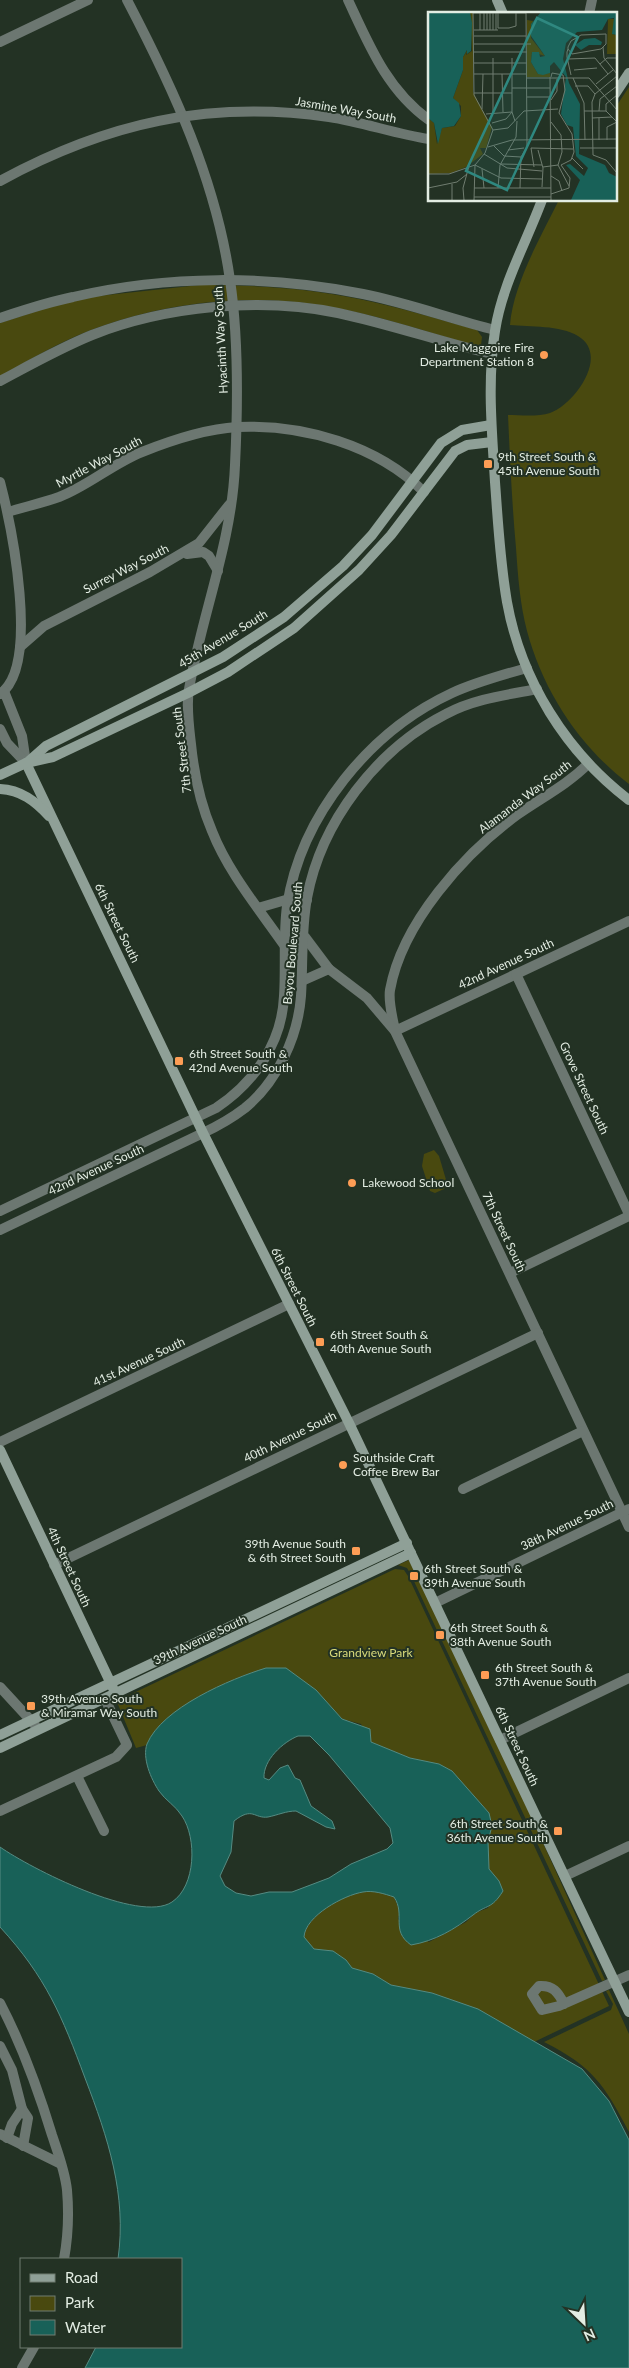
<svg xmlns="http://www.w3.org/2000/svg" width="629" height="2368" font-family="Lato,sans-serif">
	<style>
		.green { fill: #49490f }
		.water { fill: #186158; stroke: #558b82; fill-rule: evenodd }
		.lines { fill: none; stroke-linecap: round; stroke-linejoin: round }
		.street { stroke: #6c7771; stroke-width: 10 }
		.secondary { stroke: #8fa097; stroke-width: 10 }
		.poi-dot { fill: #fd9d55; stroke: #233224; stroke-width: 2 }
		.labels { text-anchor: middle; stroke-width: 4; stroke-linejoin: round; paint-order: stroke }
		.street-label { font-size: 12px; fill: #e3ede3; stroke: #233224 }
		.poi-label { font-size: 12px; fill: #e3ede3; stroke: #233224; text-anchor: start }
		.park-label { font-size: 12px; fill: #d8da7b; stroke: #233224 }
		.inset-road { fill: none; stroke: #707d70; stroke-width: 1 }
		.view { fill: #2f8880; fill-opacity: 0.15; stroke: #2f8880; stroke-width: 2.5 }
		.inset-edge { fill: none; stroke: #e3ede3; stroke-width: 2.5 }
	</style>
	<rect width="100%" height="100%" fill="#233224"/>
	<g class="green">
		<path d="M629 87V784C580 747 543 691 527 631 520 604 518 577 516 548 512 504 510 460 508 415 520 415 538 417 550 413 575 404 610 355 578 336 560 325 530 327 510 325 513 285 541 236 559 200H615V108Z"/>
		<path d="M200 285C254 285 307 288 359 299 399 307 438 319 477 330L482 337 481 345 476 346C424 331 372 313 319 305 243 293 162 303 91 330 59 342 30 360 0 376V323L59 304 98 296Z"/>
		<polygon points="434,1150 439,1156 447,1183 444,1189 435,1193 430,1191 422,1166 424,1154"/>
		<polygon points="409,1560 528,1810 605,1980 602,1981 411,1575 407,1568 398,1565"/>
		<path d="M395 1569 404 1570 408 1576 609 2006 534 2042 478 2009 432 1993 391 1985 373 1974 352 1968 346 1960 325 1950 314 1949 304 1938C305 1916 343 1895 363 1892 373 1890 385 1894 394 1897L400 1911 398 1919 429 1942 466 1922 475 1913 488 1908 499 1881 489 1869 488 1841 492 1826 489 1813 452 1771 439 1764 410 1758 371 1742 361 1724 342 1719 316 1690 250 1673C216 1687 165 1712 147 1745L136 1748 117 1702 125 1697Z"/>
		<path d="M609 1990 629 2034V2132C604 2084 593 2067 544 2042L611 2010 613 2004 606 1991Z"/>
	</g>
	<path class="water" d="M266 1668H286L316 1690 342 1719 370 1729 371 1742 410 1758 439 1764 452 1771 489 1813 492 1826 488 1841 489 1869 499 1881 503 1891C491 1910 487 1904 473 1915 455 1929 435 1941 411 1945 390 1930 406 1915 394 1897 385 1894 373 1890 363 1892 344 1895 305 1916 304 1937L314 1949 333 1951 346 1960 352 1968 373 1974 391 1985 432 1993 478 2009 582 2069 609 2101 629 2140V2368H85L96 2347H181V2259H118C127 2195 108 2138 85 2078 62 2016 46 1977 0 1927V1847C30 1868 139 1924 172 1902 196 1886 197 1838 182 1816 176 1806 165 1800 159 1791 151 1779 142 1758 147 1744 162 1708 230 1679 266 1668ZM298 1736H310L329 1755 390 1828 393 1843 387 1849 351 1864 329 1878 292 1892H269L251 1896 236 1893 225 1886 220 1876 231 1852 234 1821C253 1806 254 1819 268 1817 278 1815 286 1811 296 1811L326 1827 335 1829 332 1821 311 1806 300 1780 295 1778 288 1765 280 1768 269 1780 264 1778C263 1760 283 1742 298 1736Z"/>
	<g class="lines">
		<g class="street">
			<path d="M127 0C173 88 216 180 230 280 239 340 238 404 235 465 232 542 202 614 189 689 186 706 189 727 191 744 194 774 200 803 212 831 228 872 259 909 284 945"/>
			<path d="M348 0C369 45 387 90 429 120"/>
			<polyline points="589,14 592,0"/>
			<polyline points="0,42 88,0"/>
			<path d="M0 181C106 123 208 100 329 117 363 122 395 134 429 139"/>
			<path d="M0 318C24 310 48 302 73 297 167 275 269 275 363 294 408 303 451 319 495 330"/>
			<path d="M0 381C30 365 60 348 92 335 166 306 260 297 338 313 390 324 441 342 492 354"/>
			<path d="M0 482C11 524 41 666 0 694"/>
			<path d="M8 512C24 507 42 503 59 497 88 486 112 464 142 452 172 440 204 429 237 427 303 424 377 445 424 492"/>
			<polyline points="187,554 203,552 209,556 218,571"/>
			<polyline points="20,647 44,626 150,572 199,543 229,505"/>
			<polyline points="4,691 22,736 26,763"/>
			<polyline points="0,729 7,743 26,763"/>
			<path d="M588 764C567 785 541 798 517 815 464 854 402 923 390 990 388 1002 393 1019 395 1031L629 921"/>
			<polyline points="258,908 289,899 307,900"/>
			<polyline points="305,937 329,969 367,998 395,1031 629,1527"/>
			<polyline points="516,974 629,1214"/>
			<polyline points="302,981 329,969"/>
			<path d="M0 1211 216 1108C254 1083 282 1043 284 996 286 966 283 936 287 906 301 815 370 731 452 693 476 682 502 675 527 668"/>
			<path d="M0 1230 203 1133C218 1126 232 1118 245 1108 277 1082 298 1037 301 996 303 964 301 930 307 898 321 822 377 749 446 714 474 699 506 695 537 689"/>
			<polyline points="510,1273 629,1216"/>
			<polyline points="0,1442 289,1304"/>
			<polyline points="463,1489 583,1431"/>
			<polyline points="54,1565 538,1333"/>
			<polyline points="435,1603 629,1509"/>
			<polyline points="0,1687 35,1725"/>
			<polyline points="500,1740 629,1678"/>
			<polyline points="77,1776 104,1831"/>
			<polyline points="0,1811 116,1757 127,1745 105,1699"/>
			<polyline points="565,1876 629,1846"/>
			<path d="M0 2003C22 2045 38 2089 52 2135 58 2153 65 2171 67 2190 69 2213 68 2237 64 2259"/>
			<path d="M564 2004C558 1992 553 1985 539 1986L532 1994 542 2010 559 2006 629 1975"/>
			<polyline points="0,2046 12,2070 22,2109 28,2118 23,2146"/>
			<polyline points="0,2134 61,2164"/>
			<polyline points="7,2138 12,2124 22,2109"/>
			<polyline points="22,2368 34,2347"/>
		</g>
		<g class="secondary">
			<polyline points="497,0 503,14"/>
			<polyline points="615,94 629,73"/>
			<path d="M542 200C526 243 502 285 495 331 487 381 492 432 495 482 498 522 500 562 507 602 521 680 566 752 629 800"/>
			<polyline points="29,761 46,746 223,657 284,617 343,566 372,535 441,443 462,430 491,425"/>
			<polyline points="26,763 203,1133 349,1423 629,2012"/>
			<polyline points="0,775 26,763 53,757 188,693 228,672 294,628 359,570 391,535 455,451 467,445 492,442"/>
			<path d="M0 789C21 790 35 801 49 816"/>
			<polyline points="0,1450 113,1688"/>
			<polyline points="0,1735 407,1543"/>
			<polyline points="0,1748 411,1553"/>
		</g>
	</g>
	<g class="poi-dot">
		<circle cx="544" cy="355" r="5"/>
		<rect x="483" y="459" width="10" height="10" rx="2.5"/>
		<rect x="174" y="1056" width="10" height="10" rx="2.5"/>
		<circle cx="352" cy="1183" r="5"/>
		<rect x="315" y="1337" width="10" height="10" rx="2.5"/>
		<circle cx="343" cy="1465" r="5"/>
		<rect x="351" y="1546" width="10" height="10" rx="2.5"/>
		<rect x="409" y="1571" width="10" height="10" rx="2.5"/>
		<rect x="435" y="1630" width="10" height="10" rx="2.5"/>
		<rect x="480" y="1670" width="10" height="10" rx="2.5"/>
		<rect x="26" y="1701" width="10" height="10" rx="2.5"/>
		<rect x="553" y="1826" width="10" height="10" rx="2.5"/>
	</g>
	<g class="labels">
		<g class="street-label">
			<text transform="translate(346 110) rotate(10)" y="4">Jasmine Way South</text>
			<text transform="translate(221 340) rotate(-93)" y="4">Hyacinth Way South</text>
			<text transform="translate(99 462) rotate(-28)" y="4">Myrtle Way South</text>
			<text transform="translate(126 569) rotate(-27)" y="4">Surrey Way South</text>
			<text transform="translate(223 639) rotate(-31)" y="4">45th Avenue South</text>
			<text transform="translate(182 750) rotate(-97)" y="4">7th Street South</text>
			<text transform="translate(525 797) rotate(-37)" y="4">Alamanda Way South</text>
			<text transform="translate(117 923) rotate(64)" y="4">6th Street South</text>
			<text transform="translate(293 943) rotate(-85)" y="4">Bayou Boulevard South</text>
			<text transform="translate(506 964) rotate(-25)" y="4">42nd Avenue South</text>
			<text transform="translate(584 1088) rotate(65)" y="4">Grove Street South</text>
			<text transform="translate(96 1170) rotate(-25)" y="4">42nd Avenue South</text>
			<text transform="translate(504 1232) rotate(65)" y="4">7th Street South</text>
			<text transform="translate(294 1287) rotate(63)" y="4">6th Street South</text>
			<text transform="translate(139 1362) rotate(-25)" y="4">41st Avenue South</text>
			<text transform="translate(290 1437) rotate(-26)" y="4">40th Avenue South</text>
			<text transform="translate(567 1525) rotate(-26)" y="4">38th Avenue South</text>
			<text transform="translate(69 1567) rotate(65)" y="4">4th Street South</text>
			<text transform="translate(200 1640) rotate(-25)" y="4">39th Avenue South</text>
			<text transform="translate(517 1746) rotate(65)" y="4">6th Street South</text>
		</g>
		<g class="poi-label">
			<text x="534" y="352" text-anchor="end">Lake Maggoire Fire<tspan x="534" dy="14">Department Station 8</tspan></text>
			<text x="498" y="461">9th Street South &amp;<tspan x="498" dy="14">45th Avenue South</tspan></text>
			<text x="189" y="1058">6th Street South &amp;<tspan x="189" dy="14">42nd Avenue South</tspan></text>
			<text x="362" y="1187">Lakewood School</text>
			<text x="330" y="1339">6th Street South &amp;<tspan x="330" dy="14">40th Avenue South</tspan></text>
			<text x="353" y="1462">Southside Craft<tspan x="353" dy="14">Coffee Brew Bar</tspan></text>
			<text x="346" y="1548" text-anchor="end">39th Avenue South<tspan x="346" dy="14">&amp; 6th Street South</tspan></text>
			<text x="424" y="1573">6th Street South &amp;<tspan x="424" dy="14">39th Avenue South</tspan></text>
			<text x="450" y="1632">6th Street South &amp;<tspan x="450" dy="14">38th Avenue South</tspan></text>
			<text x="495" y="1672">6th Street South &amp;<tspan x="495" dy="14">37th Avenue South</tspan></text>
			<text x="41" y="1703">39th Avenue South<tspan x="41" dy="14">&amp; Miramar Way South</tspan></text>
			<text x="548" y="1828" text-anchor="end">6th Street South &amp;<tspan x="548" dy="14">36th Avenue South</tspan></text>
		</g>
		<g class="park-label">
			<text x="371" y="1657">Grandview Park</text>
		</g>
	</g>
	<g transform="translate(428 12)">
		<rect width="189" height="189" fill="#233224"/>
		<path d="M42 0H45V80L64 115 58 136H52L55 142 38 155 23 161 0 162V106L6 111 9 132 14 116 27 114 33 104V94L25 86 35 58V45L40 37 38 43 44 39ZM180 7H188L184 22 189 23V42H179ZM99 8 105 9 103 26 117 44 104 40 103 50 110 62 122 61V65H99Z" fill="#49490f"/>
		<path d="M0 0H42L44 11 43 39 39 42V38L35 45V58L25 86 31 91 33 104 26 114 14 116 10 132 6 111 0 106ZM113 0H189V23L184 22 186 6 180 7 174 18 149 20 138 31 135 47 141 71 152 92 151 142 177 153 181 161 189 165V188H143L152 168 138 153 142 152 156 164 160 156 148 144 145 115 139 113 133 102 138 65 126 50 122 54V61L115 63 110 62 103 50 104 40H111L112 45 117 44 103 24V12ZM167 26 174 30 173 33H161L153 38 147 33 156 27Z" fill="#186158"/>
		<path class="inset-road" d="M45 0 46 83 65 118 57 141 47 153 46 188M98 0 99 134M45 1H98M52 1V18M56 1V18M59 1V18M62 1V18M65 1V18M70 1V16H81L88 14V1M46 18H70M68 18V1M46 24H98M46 32H103M175 35 176 46 189 62M140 37 144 42 173 37 178 32V22L153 23 143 29 140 35V37L139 40V45L143 63M46 40H99M65 46V100M84 46V100L87 109M140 47 167 46 180 62M46 51H99M172 52 179 46H189M146 58 169 56M46 62H99M74 62 75 100M189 64 167 82 164 90 165 143 178 148 189 161M122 65 123 188M99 66H161L189 98M145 66 156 91 157 128M168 72 185 58M147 74H160L167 82M84 76H122M46 81H84M99 85H122M123 88 129 79V67M54 97 55 62M156 99H178M171 99 172 87 189 74M178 99V92L189 83M178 99 189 110M58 102 84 100M164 106 184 105M171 106V128M123 110 133 123 134 140 130 153 141 174M64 111 78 107 84 100M65 118 80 116 96 99 130 97M179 128V115L189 110M66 134 76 144 93 145M60 135 84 128 189 127M103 136 145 137M103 136 106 155M152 136H189M80 138 96 136M110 138 115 156 114 175M56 142 79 156 114 159M144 146 155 157M73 152 114 153M115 155 130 153M54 157 56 176M0 162H21L47 153 73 166 114 167M123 164 131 169 134 179M24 172V188M0 176 29 170 39 162M46 176H123M70 176 72 153 88 125 89 109M92 176 93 145 100 133M123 182 141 176 142 166 133 153 143 148 146 140 144 122 131 101 137 78 135 63 124 61 123 65M46 185H123M36 188 35 176 41 154"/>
		<path class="view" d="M109 6 150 25 79 178 38 159Z"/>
		<rect width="189" height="189" class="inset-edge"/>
	</g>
	<rect x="20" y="2258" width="162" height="90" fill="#233224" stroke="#707d70"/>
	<rect x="30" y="2274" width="25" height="8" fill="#8fa097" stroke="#707d70"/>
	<text x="65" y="2283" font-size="15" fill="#e3ede3">Road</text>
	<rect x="30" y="2296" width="25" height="15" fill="#49490f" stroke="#707d70"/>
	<text x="65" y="2308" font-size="15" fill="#e3ede3">Park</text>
	<rect x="30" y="2320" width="25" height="15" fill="#186158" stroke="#707d70"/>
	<text x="65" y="2333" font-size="15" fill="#e3ede3">Water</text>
	<g transform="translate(584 2323) rotate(155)" stroke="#233224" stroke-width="4" paint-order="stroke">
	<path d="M0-4L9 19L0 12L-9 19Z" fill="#e3ede3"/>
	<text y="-8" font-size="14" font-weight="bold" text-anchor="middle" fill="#e3ede3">N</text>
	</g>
</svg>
